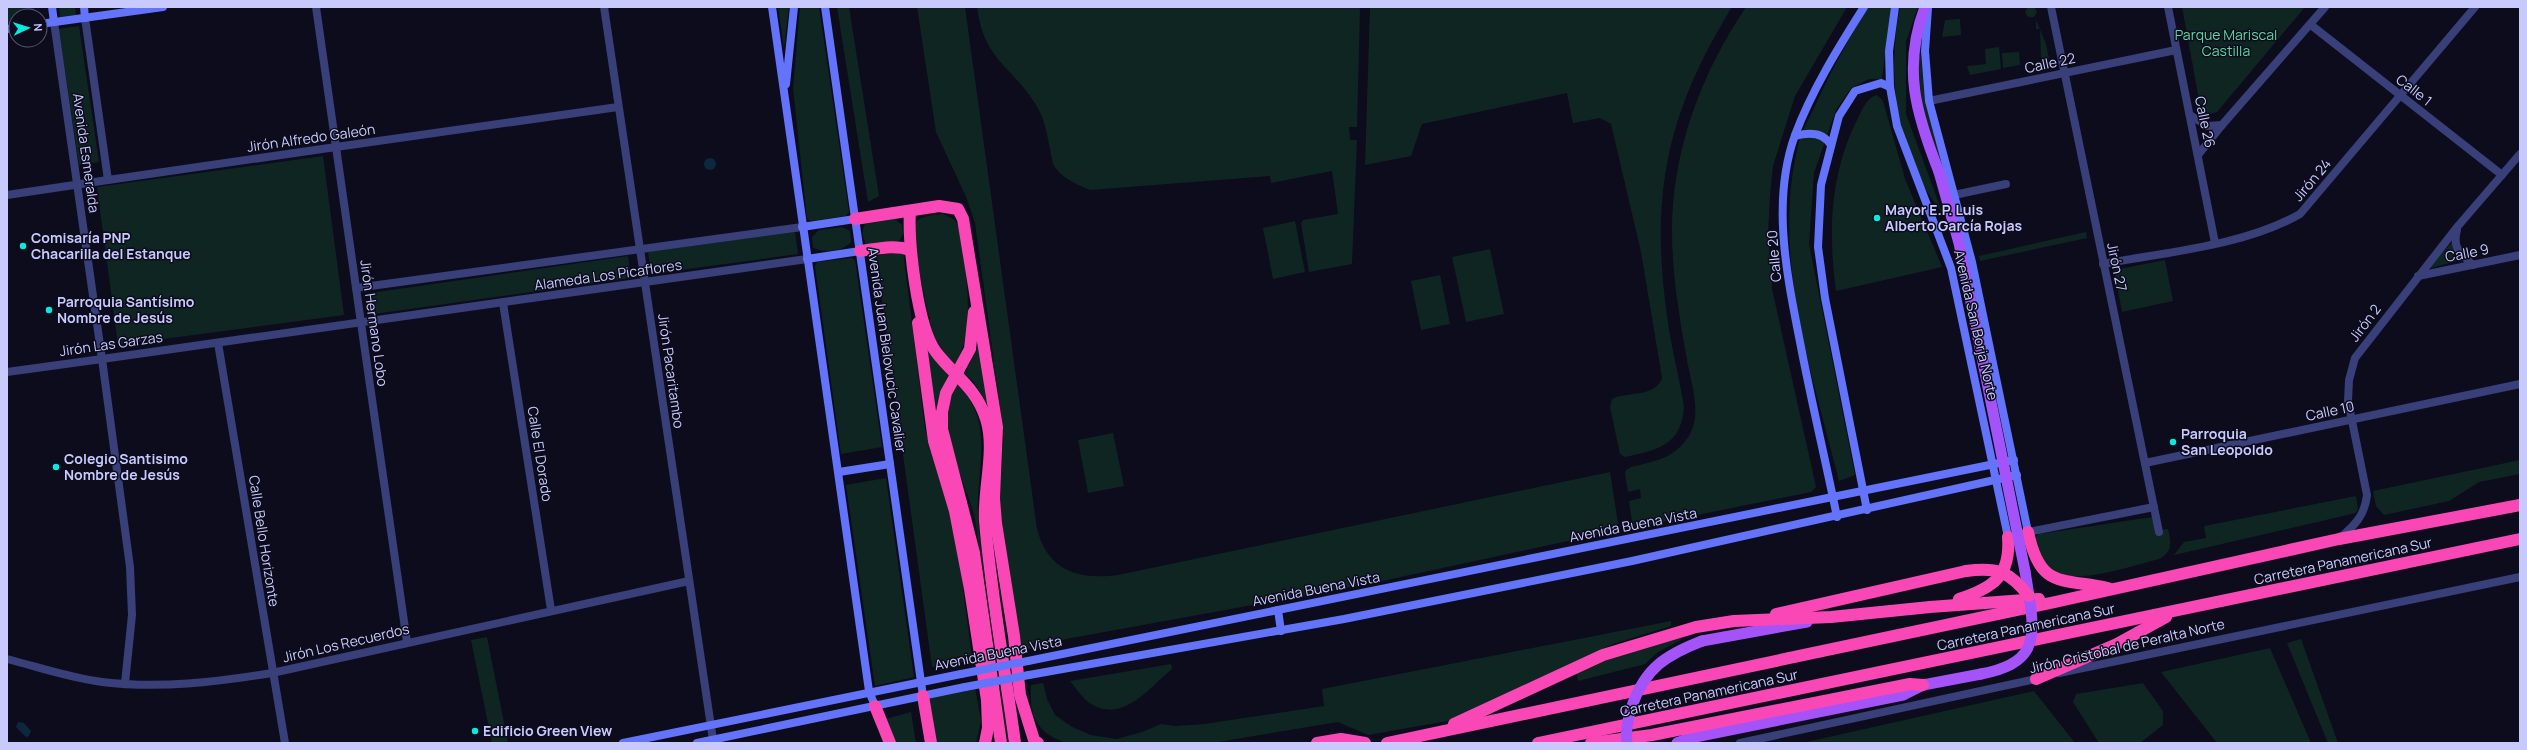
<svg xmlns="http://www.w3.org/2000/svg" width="2527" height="750" font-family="Manrope,sans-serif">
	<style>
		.green { fill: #0f2522 }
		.water { fill: #0d273f }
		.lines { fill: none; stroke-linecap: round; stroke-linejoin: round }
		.minor { stroke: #383f79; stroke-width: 8 }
		.tertiary { stroke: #383f79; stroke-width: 8 }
		.secondary { stroke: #6374fa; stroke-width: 8 }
		.primary { stroke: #a453f9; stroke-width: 11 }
		.motorway { stroke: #f948b5; stroke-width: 12 }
		.secondary-bridge { stroke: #6374fa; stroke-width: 8 }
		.primary-bridge { stroke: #a453f9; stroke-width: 11 }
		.motorway-bridge { stroke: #f948b5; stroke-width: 12 }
		.poi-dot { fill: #08eae1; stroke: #0c0c1c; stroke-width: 1.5 }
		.labels { text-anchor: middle; stroke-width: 3; stroke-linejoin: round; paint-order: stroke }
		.park-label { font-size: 14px; fill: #58d9a7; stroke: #0c0c1c }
		.street-label { font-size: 14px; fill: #c8cafd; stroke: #0c0c1c }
		.poi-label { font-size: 14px; font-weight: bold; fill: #c8cafd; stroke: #0c0c1c; text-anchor: start }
	</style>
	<rect width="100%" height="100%" fill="#0c0c1c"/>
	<g class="green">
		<circle cx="2031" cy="12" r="5.5"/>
		<polygon points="34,7 35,16 16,16 16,22 7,24 7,8"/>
		<polygon points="59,7 75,7 76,15 60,17"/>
		<polygon points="778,7 789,7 784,48"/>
		<polygon points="800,7 819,7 849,212 846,216 811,221 807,219 793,88"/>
		<polygon points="837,7 849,7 879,196 868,202"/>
		<path d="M917 7H965L1037 529C1048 571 1078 580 1118 575L1610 472 1619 530 1373 583 1066 639 1021 651 1001 514 1000 489 1004 435 975 223 967 199 936 132Z"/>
		<path d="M977 7H1360L1357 127H1349L1350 140H1357L1352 264 1309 272 1301 223 1303 220 1338 214 1332 171 1271 183 1270 176 1090 190C1076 184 1061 178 1053 164 1049 147 1047 126 1039 110 1016 68 984 63 977 7Z"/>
		<path d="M1370 7H1732C1667 112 1650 194 1667 316 1671 346 1679 376 1684 406 1682 445 1658 450 1625 457L1620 454 1610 407 1612 399C1628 391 1655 398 1662 378L1641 252 1611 124 1600 118 1573 123 1567 93 1422 124 1411 156 1365 165Z"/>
		<path d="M1746 7H1847L1795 96 1773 166 1770 195 1768 234 1772 289 1816 487 1811 492 1633 528 1629 501 1641 498 1640 489 1628 492 1625 474 1626 470C1631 466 1637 466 1643 464 1663 460 1679 453 1690 434 1692 430 1695 422 1695 417 1697 398 1690 378 1687 360 1681 326 1675 292 1673 258 1666 168 1696 81 1746 7Z"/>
		<path d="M1868 7H1891L1882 79H1869L1851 88 1836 110 1814 173 1809 244 1855 475 1839 481C1812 371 1770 255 1799 142 1802 130 1809 119 1814 108 1830 73 1848 40 1868 7Z"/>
		<path d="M1900 7H1918L1906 42V114L1942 212C1896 158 1886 75 1900 7Z"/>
		<polygon points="2182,7 2305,7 2217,112 2210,114 2203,111 2200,105"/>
		<polygon points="1960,19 1961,35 1942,37 1945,20"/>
		<polygon points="2036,20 2046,44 2049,59 2041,60 2040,29 2036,29"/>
		<polygon points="79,26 99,162 79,165 59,29"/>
		<path d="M1919 39 1925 100 1942 164C1920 128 1915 80 1919 39Z"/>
		<polygon points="1999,47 2001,69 1970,75 1967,66 1986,64 1985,49"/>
		<polygon points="2019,52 2020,65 2003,68 2002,53"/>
		<path d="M1877 95 1883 101 1905 179 1942 267 1836 291C1828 231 1830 173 1858 118 1862 110 1867 97 1877 95Z"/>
		<polygon points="323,156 344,315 118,345 97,187"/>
		<path d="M943 214 955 220 958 227C966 264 977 332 955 364H952L934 337C930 319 908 233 917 221 922 215 936 215 943 214Z"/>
		<path d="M895 219 902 225 903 234 899 241 867 245C862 238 861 232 865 224Z"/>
		<polygon points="1295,221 1305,272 1273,279 1263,228"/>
		<path d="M842 227 850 231 851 242C842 252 825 253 813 248L812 237 819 230Z"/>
		<polygon points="795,232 798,254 651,274 648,252"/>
		<polygon points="2086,232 2087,238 1980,261 1979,256"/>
		<polygon points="2457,237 2460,247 2469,258 2427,269"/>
		<polygon points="1490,249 1504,314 1466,322 1452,257"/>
		<polygon points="903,251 925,428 956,535 972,658 968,661 932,667 876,256"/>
		<polygon points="628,256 631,278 374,314 370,293"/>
		<polygon points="852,258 855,260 882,447 841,454 815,266 817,262"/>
		<polygon points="2165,260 2173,301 2122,312 2114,270"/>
		<polygon points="1440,275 1450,324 1421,330 1411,281"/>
		<polygon points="979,338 990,409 974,382 965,373 976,351"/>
		<polygon points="924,345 948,375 938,400 935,418"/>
		<path d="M957 385C991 414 980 459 978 498 977 517 980 535 982 553H979C978 542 977 531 975 520 966 478 932 427 957 385Z"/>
		<polygon points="1113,433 1124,486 1088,493 1078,440"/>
		<polygon points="2520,460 2520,474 2479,482 2449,501 2384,515 2376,506 2373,491"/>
		<polygon points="886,478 914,677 875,686 846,485"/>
		<polygon points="2356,496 2358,509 2356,513 2174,555 2184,542 2206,538 2204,526"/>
		<path d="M2152 517 2156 531 2168 529C2171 543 2173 552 2159 559 2135 565 2080 584 2058 573 2044 566 2039 553 2034 539L2039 534Z"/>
		<path d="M1671 621V626L1613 644 1453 720 1368 735 1338 722 1212 743H1067C1036 734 1029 715 1031 685L1043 683 1047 699 1055 715 1072 727 1091 735 1117 739 1142 732 1161 724 1175 726 1205 724 1324 706 1322 689Z"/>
		<polygon points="487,637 508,743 492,743 471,640"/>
		<polygon points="1680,637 1681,640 1658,652 1645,664 1578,681 1576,671 1627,652"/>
		<polygon points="2301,639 2338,743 2328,743 2287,643"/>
		<polygon points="2270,648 2311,743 2217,743 2161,672"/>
		<path d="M1171 664 1172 669C1151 686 1123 724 1091 704 1084 700 1076 688 1070 681Z"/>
		<polygon points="2143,683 2163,711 2163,725 2140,743 2099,743 2073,702 2076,694"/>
		<polygon points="975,688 981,721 976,743 936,743 928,698"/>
		<polygon points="2034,691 2075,743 1802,743"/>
		<polygon points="911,712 916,743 895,743 885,719"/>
	</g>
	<g class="water">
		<circle cx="710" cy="164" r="6"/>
		<polygon points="18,722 24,723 31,731 29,736 26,737 16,727"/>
	</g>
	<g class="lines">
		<g class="minor">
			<polyline points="316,7 336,147 618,107"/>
			<polyline points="604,7 713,740"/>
			<polyline points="2051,7 2159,532"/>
			<polyline points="2168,7 2215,243"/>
			<polyline points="2311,25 2502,175"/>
			<polyline points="1929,101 2176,50"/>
			<polyline points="2190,115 2207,126 2222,125"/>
			<polyline points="2198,155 2222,125 2325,7"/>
			<polyline points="7,195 108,180"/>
			<polyline points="1954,195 2006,184"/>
			<path d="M2457 230C2452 247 2460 254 2473 265"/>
			<path d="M2103 264C2166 252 2244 246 2300 214L2475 7"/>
			<polyline points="2418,276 2520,255"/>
			<polyline points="503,303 551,610"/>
			<polyline points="361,323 407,642"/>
			<polyline points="218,343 285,743"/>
			<polyline points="7,372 102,359 130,567 132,615 125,683"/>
			<polyline points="2145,463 2520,384"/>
			<polyline points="2028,532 2154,507"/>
			<path d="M2340 538C2355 525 2365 515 2367 495L2348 401 2349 380 2355 358 2458 226 2520 154"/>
			<path d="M7 659C38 667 70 678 102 682 160 689 216 682 272 673L689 581"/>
		</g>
		<g class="tertiary">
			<polyline points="85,18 108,180 336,147 361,323"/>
			<polyline points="54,22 102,359 807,259"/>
			<polyline points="356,288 802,227"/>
			<polyline points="2059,673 2520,577"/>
			<polyline points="1740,743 2040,678"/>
		</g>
		<g class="secondary">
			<polyline points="52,7 54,22"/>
			<polyline points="84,7 85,18"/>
			<polyline points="772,7 869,691 875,706"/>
			<polyline points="825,7 923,696"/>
			<polyline points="1895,7 1889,51 1890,87 1897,126 1951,268 2008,537"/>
			<polyline points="1928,8 1925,51 1929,101 1972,262 2028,532"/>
			<polyline points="40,24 163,7"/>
			<polyline points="7,29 16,28"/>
			<polyline points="786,84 794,7"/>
			<path d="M1795 136C1809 132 1823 132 1831 145"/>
			<polyline points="802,227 855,219"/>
			<polyline points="807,259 860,251"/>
			<polyline points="839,472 890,464"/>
			<polyline points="1867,510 1825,298 1818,247 1821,185 1839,116 1855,91 1881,83 1890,87"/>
			<path d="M1837 517C1825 458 1811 400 1800 342 1787 275 1771 202 1795 135 1812 90 1838 48 1864 7"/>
			<polyline points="1278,610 1281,631"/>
			<polyline points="1028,661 2014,460"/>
			<polyline points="1029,675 1344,619 1632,561 2017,475"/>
			<polyline points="623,743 961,674"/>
			<polyline points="697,743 965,687"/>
		</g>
		<g class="primary">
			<path d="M1925 7C1902 68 1916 114 1939 172"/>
			<polyline points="2025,571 2029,596"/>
			<polyline points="1702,641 1807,622"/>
			<polyline points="1677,743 1690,738 1903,695 1923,685 1981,674"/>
		</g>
		<g class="motorway">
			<path d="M910 211C908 242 917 327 936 352 954 376 976 387 986 419 996 450 983 488 985 521 991 595 1005 669 1015 743"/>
			<polyline points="855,219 939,206 958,209 963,219 997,427 994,498 996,523 1014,636 1020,695 1034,740 1038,743"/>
			<path d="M860 251C877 249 894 244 910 250"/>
			<polyline points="974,312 970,349 946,393 942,412 942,429 974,553 1001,743"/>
			<polyline points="918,323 934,441 955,511 970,589 987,700 988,728 985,743"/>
			<path d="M2028 532C2040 589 2061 578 2108 588"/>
			<path d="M1959 599C1993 588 2011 576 2008 537"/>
			<polyline points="1776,614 1966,571"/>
			<polyline points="2036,679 2117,644 2166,617"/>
			<polyline points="923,696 931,743"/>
			<polyline points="875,706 890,743"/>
			<polyline points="1454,724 1603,655 1696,627 1734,621 1831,617 1930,607 2039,599"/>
			<polyline points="1317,743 1341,739 1365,743"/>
			<polyline points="1387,743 2055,602 2339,539 2520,505"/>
			<polyline points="1538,743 2520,539"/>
			<polyline points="1591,743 1652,735 1910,684 1923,685"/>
		</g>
		<g class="secondary-bridge">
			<polyline points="961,674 1028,661"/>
			<polyline points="965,687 1029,675"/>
		</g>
		<g class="primary-bridge">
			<polyline points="1939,172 1959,243 2025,571"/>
			<path d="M1981 674C2032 664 2037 644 2029 596"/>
			<path d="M1627 743C1625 731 1628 718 1632 706 1645 668 1666 655 1702 641"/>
		</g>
		<path class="motorway-bridge" d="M1966 571C1997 567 2009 571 2029 596"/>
	</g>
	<g class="poi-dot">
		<circle cx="1877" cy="218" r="4"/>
		<circle cx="23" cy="246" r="4"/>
		<circle cx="49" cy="310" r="4"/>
		<circle cx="2173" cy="442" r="4"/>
		<circle cx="56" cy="467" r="4"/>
		<circle cx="475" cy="731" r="4"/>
	</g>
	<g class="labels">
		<g class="park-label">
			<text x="2226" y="40">Parque Mariscal<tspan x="2226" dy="16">Castilla</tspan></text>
		</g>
		<g class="street-label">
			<text transform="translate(2050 63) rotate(-12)" y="5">Calle 22</text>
			<text transform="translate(2414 90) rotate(38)" y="5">Calle 1</text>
			<text transform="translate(2205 122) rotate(78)" y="5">Calle 26</text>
			<text transform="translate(311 138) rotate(-8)" y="5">Jirón Alfredo Galeón</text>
			<text transform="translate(86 153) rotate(82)" y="5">Avenida Esmeralda</text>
			<text transform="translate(2312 180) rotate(-50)" y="5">Jirón 24</text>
			<text transform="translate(2467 253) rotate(-11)" y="5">Calle 9</text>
			<text transform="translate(1774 256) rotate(-95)" y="5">Calle 20</text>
			<text transform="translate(2117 267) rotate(78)" y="5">Jirón 27</text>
			<text transform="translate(608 275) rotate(-8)" y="5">Alameda Los Picaflores</text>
			<text transform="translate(374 323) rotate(82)" y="5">Jirón Hermano Lobo</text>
			<text transform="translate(2365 323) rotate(-53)" y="5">Jirón 2</text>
			<text transform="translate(1976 325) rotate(77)" y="5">Avenida San Borja Norte</text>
			<text transform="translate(111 344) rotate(-8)" y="5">Jirón Las Garzas</text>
			<text transform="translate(887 350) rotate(82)" y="5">Avenida Juan Bielovucic Cavalier</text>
			<text transform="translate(671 371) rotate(82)" y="5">Jirón Pacaritambo</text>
			<text transform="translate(2330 411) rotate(-12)" y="5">Calle 10</text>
			<text transform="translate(540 454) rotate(81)" y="5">Calle El Dorado</text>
			<text transform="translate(1633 525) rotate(-11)" y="5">Avenida Buena Vista</text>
			<text transform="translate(264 541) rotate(81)" y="5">Calle Bello Horizonte</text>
			<text transform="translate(2343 561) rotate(-12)" y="5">Carretera Panamericana Sur</text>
			<text transform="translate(1316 589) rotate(-11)" y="5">Avenida Buena Vista</text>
			<text transform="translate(2026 627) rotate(-12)" y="5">Carretera Panamericana Sur</text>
			<text transform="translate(346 643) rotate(-13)" y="5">Jirón Los Recuerdos</text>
			<text transform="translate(2127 646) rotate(-13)" y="5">Jirón Cristobal de Peralta Norte</text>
			<text transform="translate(998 653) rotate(-11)" y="5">Avenida Buena Vista</text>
			<text transform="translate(1709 693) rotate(-12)" y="5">Carretera Panamericana Sur</text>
		</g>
		<g class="poi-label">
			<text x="1885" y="215">Mayor E.P. Luis<tspan x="1885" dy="16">Alberto García Rojas</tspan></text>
			<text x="31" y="243">Comisaría PNP<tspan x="31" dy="16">Chacarilla del Estanque</tspan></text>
			<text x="57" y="307">Parroquia Santísimo<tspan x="57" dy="16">Nombre de Jesús</tspan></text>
			<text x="2181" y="439">Parroquia<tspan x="2181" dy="16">San Leopoldo</tspan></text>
			<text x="64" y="464">Colegio Santisimo<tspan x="64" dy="16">Nombre de Jesús</tspan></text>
			<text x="483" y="736">Edificio Green View</text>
		</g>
	</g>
	<rect width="2527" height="750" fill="none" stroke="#c8cafd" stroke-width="16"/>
	<g transform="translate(28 28) rotate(86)"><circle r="19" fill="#0c0c1c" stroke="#575876"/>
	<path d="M0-3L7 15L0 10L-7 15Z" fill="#08eae1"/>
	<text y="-6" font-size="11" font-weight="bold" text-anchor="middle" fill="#c8cafd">N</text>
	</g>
</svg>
